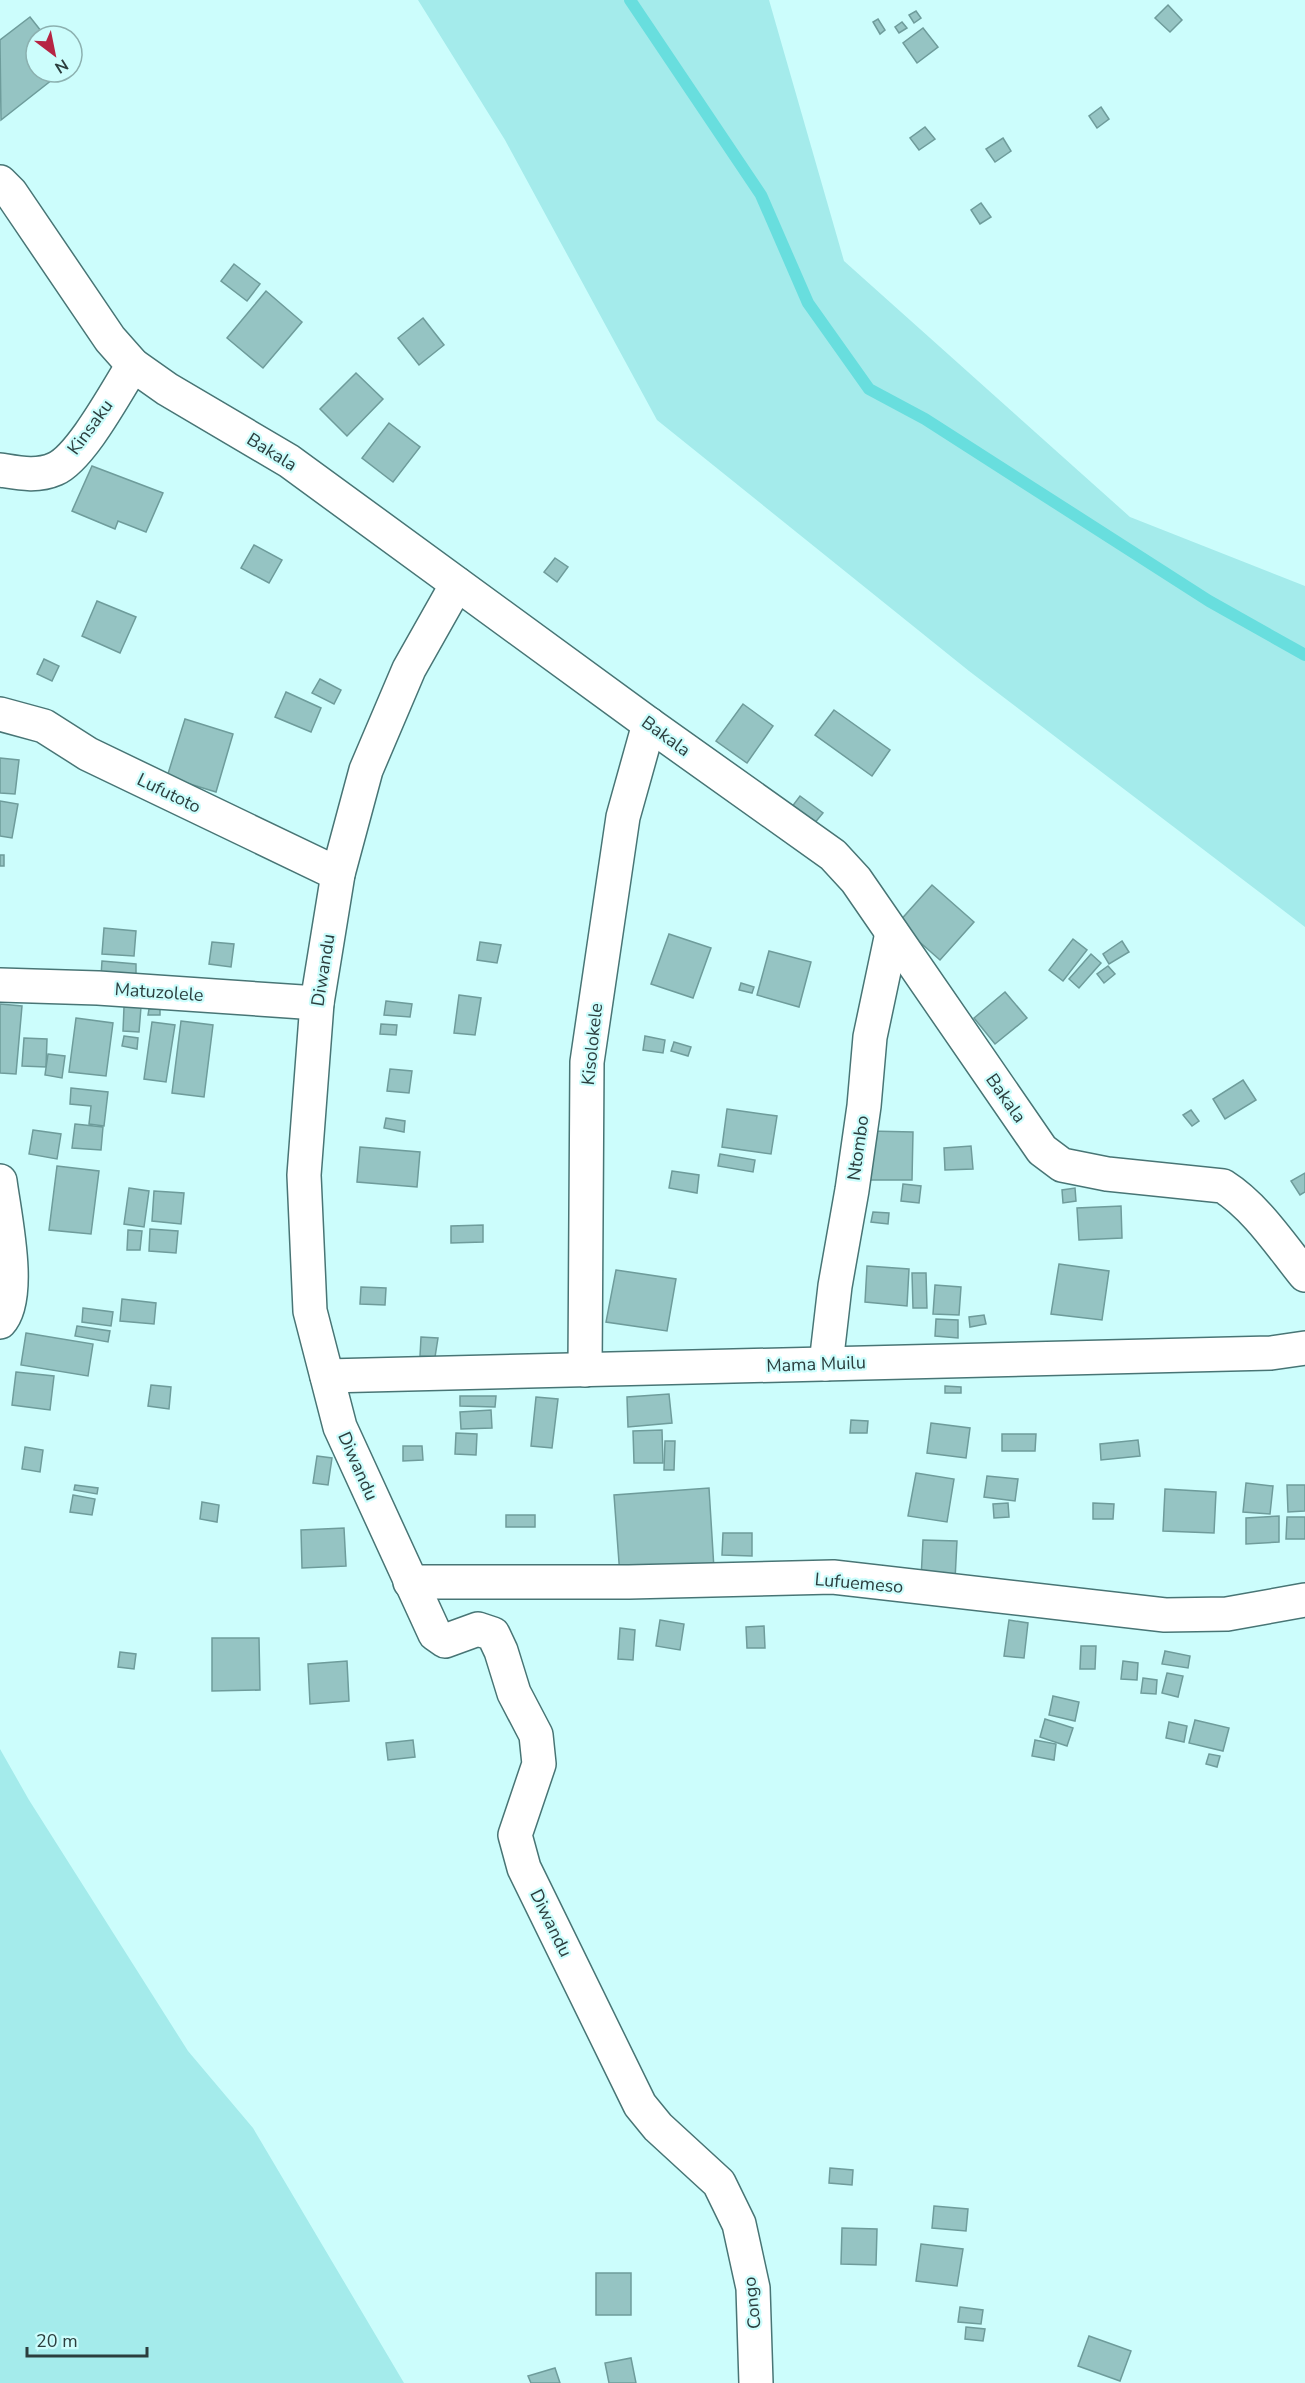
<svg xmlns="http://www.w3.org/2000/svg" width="1305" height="2383" font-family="'Nunito Sans',sans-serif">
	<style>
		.green { fill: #a4ebeb }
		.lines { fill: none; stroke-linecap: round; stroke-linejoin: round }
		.stream { stroke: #68dede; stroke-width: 12 }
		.building { fill: #95c4c3; stroke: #6e9c9b; stroke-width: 1.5 }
		.street-casing { stroke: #487575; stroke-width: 36 }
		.street { stroke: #fff; stroke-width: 33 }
		.labels { text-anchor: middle; stroke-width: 4.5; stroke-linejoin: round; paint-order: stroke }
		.street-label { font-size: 18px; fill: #2b3e3e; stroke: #ccfdfc }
	</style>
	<rect width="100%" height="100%" fill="#ccfdfc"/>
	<g class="green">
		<polygon points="418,0 769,0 844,261 1130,517 1305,586 1305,927 969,671 657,420 505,140"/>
		<polygon points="0,1749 29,1800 188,2051 253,2128 404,2383 0,2383"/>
	</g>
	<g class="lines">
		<polyline class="stream" points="630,0 761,195 808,303 869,389 925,419 1209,601 1305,655"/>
	</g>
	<g class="building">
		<polygon points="1168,5 1182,20 1170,32 1155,18"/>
		<polygon points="916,11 921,18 914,23 909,15"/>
		<polygon points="30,17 45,36 36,36 36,72 62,72 1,120 0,40"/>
		<polygon points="878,19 885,30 880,34 873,22"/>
		<polygon points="902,22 907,28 899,33 895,27"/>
		<polygon points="923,28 938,47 917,63 903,43"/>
		<polygon points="1101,107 1109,119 1097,128 1089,116"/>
		<polygon points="925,127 935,139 919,150 910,138"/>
		<polygon points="1003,138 1011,151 995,162 986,149"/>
		<polygon points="981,203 991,217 980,224 971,210"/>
		<polygon points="234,264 260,284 247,301 221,281"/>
		<polygon points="266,291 302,322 263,368 227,338"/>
		<polygon points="423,318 444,345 419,365 398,338"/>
		<polygon points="356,373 383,399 347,436 320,409"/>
		<polygon points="389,423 420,447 393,482 362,458"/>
		<polygon points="92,466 163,493 146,532 118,521 115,529 72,511"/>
		<polygon points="254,545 282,560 269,583 241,568"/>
		<polygon points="555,558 568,567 557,582 544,572"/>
		<polygon points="97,601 136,617 120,653 82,636"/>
		<polygon points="44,659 59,666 52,681 37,674"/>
		<polygon points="320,679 341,690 334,704 312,693"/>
		<polygon points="286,692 321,708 311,732 275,717"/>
		<polygon points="743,704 773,726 747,763 716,741"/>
		<polygon points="834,710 890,750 872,776 815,735"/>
		<polygon points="185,719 233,734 216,792 167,777"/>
		<polygon points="0,758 19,760 15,794 0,793"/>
		<polygon points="800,796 823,813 813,825 791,808"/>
		<polygon points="0,801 18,804 12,838 0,836"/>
		<rect x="0" y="855" width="4" height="11"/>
		<polygon points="932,885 974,922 940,960 898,923"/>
		<polygon points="104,928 136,931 134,956 102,954"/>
		<polygon points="669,934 711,948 693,998 651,984"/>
		<polygon points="1073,939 1087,950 1063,981 1049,970"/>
		<polygon points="1122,941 1129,952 1109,964 1103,954"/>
		<polygon points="212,942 234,944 231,967 209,964"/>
		<polygon points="480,942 501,945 497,963 477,960"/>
		<polygon points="769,951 811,962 799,1007 757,995"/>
		<polygon points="1091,954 1101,963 1079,988 1069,979"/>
		<polygon points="102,961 136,964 136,979 101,976"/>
		<polygon points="1108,966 1115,974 1104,983 1097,974"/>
		<polygon points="741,983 754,987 752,993 739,990"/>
		<polygon points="1005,992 1027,1018 995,1044 974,1018"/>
		<polygon points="459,995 481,998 475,1035 454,1033"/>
		<polygon points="386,1001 412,1004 410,1017 384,1015"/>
		<polygon points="0,1004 22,1006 16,1074 0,1073"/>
		<polygon points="124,1007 141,1007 139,1032 123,1031"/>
		<polygon points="149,1009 160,1009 160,1015 148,1015"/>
		<polygon points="76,1018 113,1023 106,1076 69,1072"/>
		<polygon points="181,1021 213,1025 204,1097 172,1093"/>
		<polygon points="152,1022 175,1025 166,1082 144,1079"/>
		<polygon points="381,1024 397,1025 396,1035 380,1034"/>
		<polygon points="124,1036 138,1038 137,1049 122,1046"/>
		<polygon points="645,1036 665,1040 663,1053 643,1050"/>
		<polygon points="24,1038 47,1039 46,1067 22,1066"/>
		<polygon points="674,1042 691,1047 688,1056 671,1051"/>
		<polygon points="48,1054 65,1056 62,1078 45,1075"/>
		<polygon points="390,1069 412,1071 409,1093 387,1091"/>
		<polygon points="1243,1080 1256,1100 1225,1119 1213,1099"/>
		<polygon points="71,1088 108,1092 104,1126 89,1124 91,1106 70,1104"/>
		<polygon points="727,1109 777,1116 771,1154 722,1147"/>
		<polygon points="1191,1110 1199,1121 1192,1126 1183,1115"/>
		<polygon points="386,1118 405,1121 404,1132 384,1128"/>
		<polygon points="75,1124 103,1127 101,1150 72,1148"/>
		<polygon points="33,1130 61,1134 57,1159 29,1154"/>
		<polygon points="869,1131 913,1132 912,1180 869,1180"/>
		<polygon points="971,1146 973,1169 945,1170 944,1148"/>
		<polygon points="360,1147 420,1152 417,1187 357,1182"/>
		<polygon points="720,1154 755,1160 753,1172 718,1166"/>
		<polygon points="57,1166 99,1171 91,1234 49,1230"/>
		<polygon points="672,1171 699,1175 697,1193 669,1188"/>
		<polygon points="1305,1173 1305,1192 1300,1195 1291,1181"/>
		<polygon points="903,1184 921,1186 919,1203 901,1201"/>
		<polygon points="129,1188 149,1191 144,1227 124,1224"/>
		<polygon points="1075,1188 1076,1201 1063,1203 1062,1190"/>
		<polygon points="154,1191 184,1193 181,1224 152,1221"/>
		<polygon points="1121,1206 1122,1238 1079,1240 1077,1208"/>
		<polygon points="873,1212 889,1213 888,1224 871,1222"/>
		<polygon points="483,1225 483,1242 451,1243 451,1226"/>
		<polygon points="150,1229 178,1231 176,1253 149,1251"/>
		<polygon points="128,1230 142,1231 140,1250 127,1250"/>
		<polygon points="1059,1264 1109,1271 1102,1320 1051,1314"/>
		<polygon points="867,1266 909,1269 907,1306 865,1302"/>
		<polygon points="616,1270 676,1279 667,1331 606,1322"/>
		<polygon points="912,1273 926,1273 927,1308 913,1308"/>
		<polygon points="935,1285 961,1287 959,1315 933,1314"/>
		<polygon points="361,1287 386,1288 385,1305 360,1304"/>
		<polygon points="122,1299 156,1303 154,1324 120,1321"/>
		<polygon points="83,1308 113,1312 111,1326 82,1322"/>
		<polygon points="984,1315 986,1324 970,1327 969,1317"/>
		<polygon points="936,1319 958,1320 958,1338 935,1336"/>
		<polygon points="77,1326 110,1331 108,1342 75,1336"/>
		<polygon points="26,1333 93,1344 88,1376 21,1365"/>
		<polygon points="421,1337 438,1338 435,1357 420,1356"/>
		<polygon points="16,1372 54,1376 50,1410 12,1405"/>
		<polygon points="151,1385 171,1387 169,1409 148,1406"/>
		<polygon points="945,1386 961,1387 961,1393 945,1393"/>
		<polygon points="669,1394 672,1423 628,1427 627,1397"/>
		<polygon points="460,1396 496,1396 495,1407 460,1406"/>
		<polygon points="536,1397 558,1399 552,1448 531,1446"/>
		<polygon points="491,1410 492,1428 461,1429 460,1412"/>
		<polygon points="851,1420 868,1421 867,1433 850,1433"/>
		<polygon points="931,1423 970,1428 966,1458 927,1453"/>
		<polygon points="662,1430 663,1463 634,1463 633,1431"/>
		<polygon points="456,1433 477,1434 476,1455 455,1454"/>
		<polygon points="1002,1434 1036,1434 1035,1451 1002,1451"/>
		<polygon points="1138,1440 1140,1456 1101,1460 1100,1444"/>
		<polygon points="665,1441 675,1441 674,1470 664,1470"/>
		<polygon points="403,1446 422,1446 423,1460 403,1461"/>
		<polygon points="25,1447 43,1450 40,1472 22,1469"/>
		<polygon points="317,1456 332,1458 328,1485 313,1483"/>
		<polygon points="916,1473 954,1479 947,1522 908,1516"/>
		<polygon points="987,1476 1018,1479 1015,1501 984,1497"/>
		<polygon points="1246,1483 1273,1486 1270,1514 1243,1512"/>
		<polygon points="75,1485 98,1488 97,1494 74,1490"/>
		<polygon points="1287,1485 1305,1485 1305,1511 1288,1512"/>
		<polygon points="709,1488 714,1569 620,1576 614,1495"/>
		<polygon points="1165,1489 1216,1492 1214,1533 1163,1531"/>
		<polygon points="73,1495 95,1499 92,1515 70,1512"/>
		<polygon points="202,1502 219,1505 217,1522 200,1519"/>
		<polygon points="1008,1503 1009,1517 994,1518 993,1504"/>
		<polygon points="1093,1503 1114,1504 1113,1519 1093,1519"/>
		<rect x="506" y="1515" width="29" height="12"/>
		<polygon points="1279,1516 1279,1542 1246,1544 1246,1518"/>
		<polygon points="1287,1517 1305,1517 1305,1539 1286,1539"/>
		<polygon points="344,1528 346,1566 302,1568 301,1530"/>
		<polygon points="723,1533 752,1533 752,1556 722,1555"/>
		<polygon points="923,1540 957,1541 955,1580 921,1579"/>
		<polygon points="660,1620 684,1624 680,1650 656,1646"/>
		<polygon points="1009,1620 1028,1623 1024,1658 1004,1656"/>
		<polygon points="764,1626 765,1648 747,1648 746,1627"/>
		<polygon points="620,1628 635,1630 633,1660 618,1659"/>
		<polygon points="212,1638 259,1638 260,1690 212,1691"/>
		<polygon points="1081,1646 1096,1646 1095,1669 1080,1669"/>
		<polygon points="1165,1651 1190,1656 1188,1668 1162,1664"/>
		<polygon points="120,1652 136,1654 134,1669 118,1667"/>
		<polygon points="347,1661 349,1701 310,1704 308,1664"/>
		<polygon points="1123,1661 1138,1663 1137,1680 1121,1679"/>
		<polygon points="1167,1673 1183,1676 1178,1697 1162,1693"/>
		<polygon points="1143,1678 1157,1680 1156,1694 1141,1693"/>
		<polygon points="1053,1696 1079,1702 1075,1721 1049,1715"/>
		<polygon points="1045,1719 1073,1728 1067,1746 1040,1737"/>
		<polygon points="1195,1720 1229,1728 1223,1751 1189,1743"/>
		<polygon points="1169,1722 1187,1726 1184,1742 1166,1738"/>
		<polygon points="413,1740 415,1757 388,1760 386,1743"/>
		<polygon points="1035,1740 1056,1744 1054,1760 1032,1756"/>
		<polygon points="1209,1754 1220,1756 1217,1767 1206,1764"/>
		<polygon points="830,2168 853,2170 852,2185 829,2183"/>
		<polygon points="934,2206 968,2209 966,2231 932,2228"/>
		<polygon points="842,2228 877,2229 876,2265 841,2264"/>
		<polygon points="921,2244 963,2249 957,2286 916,2281"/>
		<rect x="596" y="2273" width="35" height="42"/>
		<polygon points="960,2307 983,2310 981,2324 958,2322"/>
		<polygon points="966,2327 985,2329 983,2341 965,2339"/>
		<polygon points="1089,2336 1131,2351 1120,2381 1078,2366"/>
		<polygon points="631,2358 636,2383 609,2383 605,2363"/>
		<polygon points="555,2368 560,2383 531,2383 528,2376"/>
	</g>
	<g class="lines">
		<g class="street-casing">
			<g id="street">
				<path d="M0 182 11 193 110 339 133 365 167 389 289 461 649 724 833 855 856 880 1042 1150 1062 1165 1107 1174 1223 1186C1256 1207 1280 1244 1305 1275"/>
				<path d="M0 470C19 473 37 477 55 469 81 458 117 390 133 365"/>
				<polyline points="457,584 409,669 366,770 338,874 317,1003 304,1175 310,1311 340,1427 435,1634 445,1641 478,1629 493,1634 501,1651 514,1693 536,1735 539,1764 515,1835 524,1868 640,2105 658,2127 719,2183 739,2224 753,2288 756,2383"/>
				<polyline points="0,714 44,726 88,754 338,874"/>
				<polyline points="0,985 98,988 317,1003"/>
				<path d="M0 1181C4 1213 23 1298 0 1322"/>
				<polyline points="826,1364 835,1286 852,1190 864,1106 870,1037 892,933"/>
				<polyline points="585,1370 587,1062 623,817 649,724"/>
				<polyline points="327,1376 1271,1353 1305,1348"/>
				<polyline points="410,1582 629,1582 833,1577 1165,1615 1227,1614 1305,1600"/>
			</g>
		</g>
		<use href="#street" class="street"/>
	</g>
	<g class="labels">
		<g class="street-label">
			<text transform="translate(90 427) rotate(-54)" y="6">Kinsaku</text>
			<text transform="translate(272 452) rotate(32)" y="6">Bakala</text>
			<text transform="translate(666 736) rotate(36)" y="6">Bakala</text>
			<text transform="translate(169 793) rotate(26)" y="6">Lufutoto</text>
			<text transform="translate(323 970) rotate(-81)" y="6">Diwandu</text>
			<text transform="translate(159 992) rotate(4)" y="6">Matuzolele</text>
			<text transform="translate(592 1044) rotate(-84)" y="6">Kisolokele</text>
			<text transform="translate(1006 1098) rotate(55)" y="6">Bakala</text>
			<text transform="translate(858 1148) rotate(-82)" y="6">Ntombo</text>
			<text transform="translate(816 1364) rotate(-2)" y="6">Mama Muilu</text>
			<text transform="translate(358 1466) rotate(66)" y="6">Diwandu</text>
			<text transform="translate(859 1583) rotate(5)" y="6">Lufuemeso</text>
			<text transform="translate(551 1923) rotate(64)" y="6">Diwandu</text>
			<text transform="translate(752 2303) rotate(-96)" y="6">Congo</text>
		</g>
	</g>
	<g transform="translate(54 54) rotate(148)"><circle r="28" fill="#ccfdfc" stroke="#8cb1b0" stroke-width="1.5"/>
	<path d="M0-4.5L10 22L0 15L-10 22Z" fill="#b62443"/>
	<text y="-9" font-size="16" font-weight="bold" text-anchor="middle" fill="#2b3e3e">N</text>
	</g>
	<path d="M27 2347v9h120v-9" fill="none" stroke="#2b3e3e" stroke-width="3"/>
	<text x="36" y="2347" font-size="18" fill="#2b3e3e" stroke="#ccfdfc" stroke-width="4.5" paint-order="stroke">20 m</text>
</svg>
